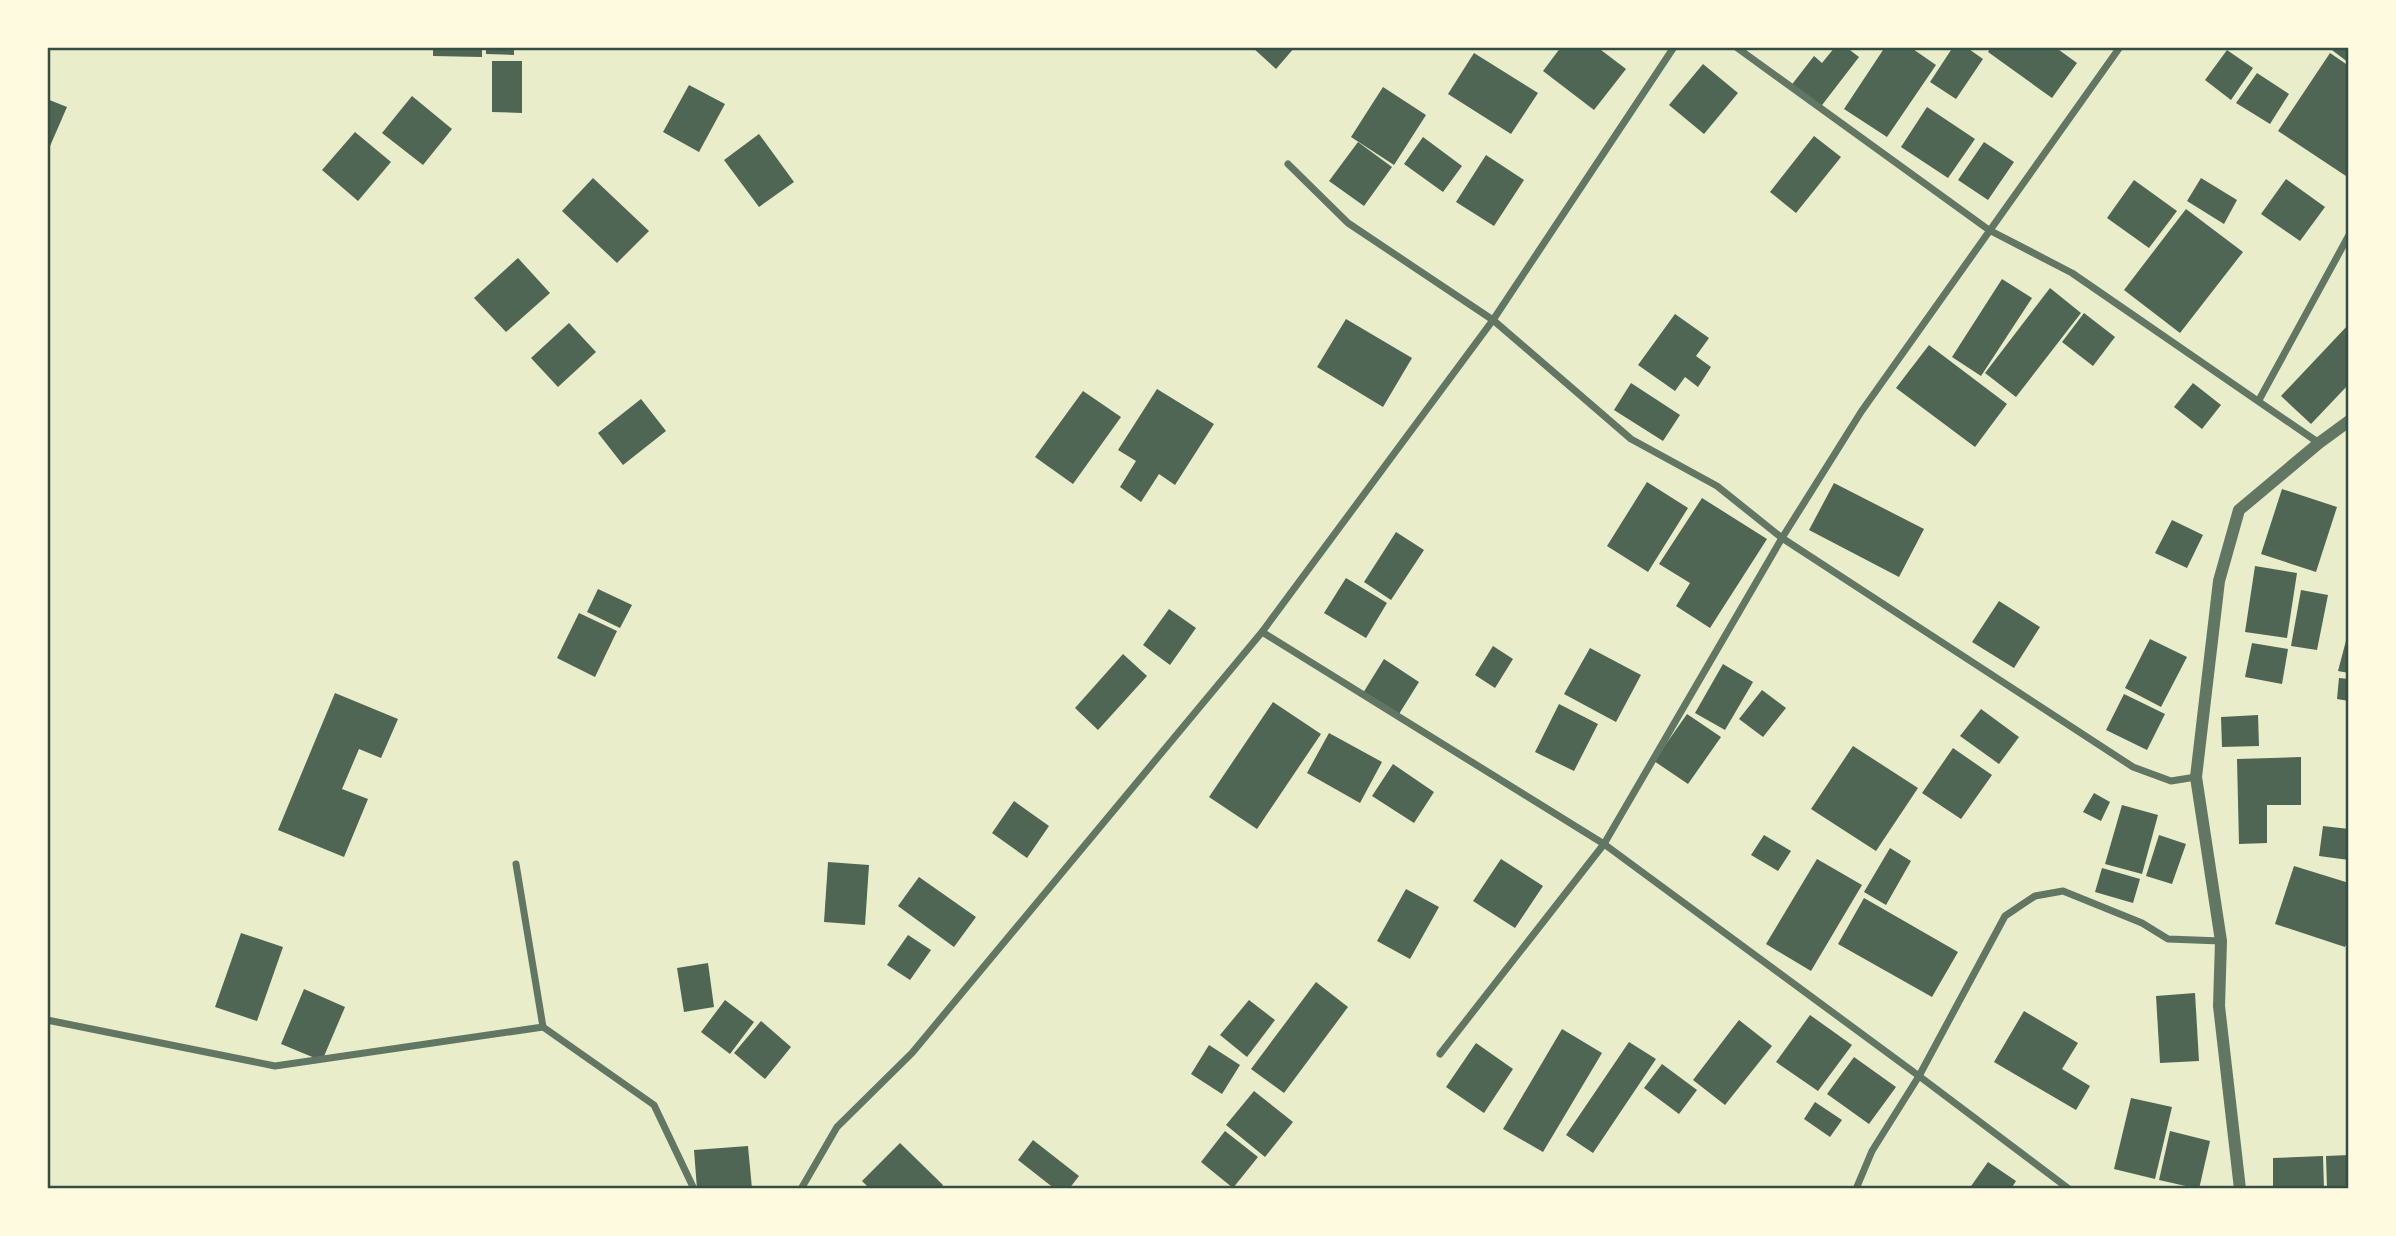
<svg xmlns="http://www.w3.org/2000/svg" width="2396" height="1236" font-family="'Fira Sans Condensed',sans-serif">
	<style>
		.building { fill: #4f6655 }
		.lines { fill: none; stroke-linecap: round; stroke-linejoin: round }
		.minor { stroke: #617663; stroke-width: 7 }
		.tertiary { stroke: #617663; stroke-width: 12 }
		.neatline { fill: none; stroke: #344e41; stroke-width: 2.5 }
	</style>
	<rect width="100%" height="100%" fill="#e9edc9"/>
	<g class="building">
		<polygon points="433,47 482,47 482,57 433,56"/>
		<polygon points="486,47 514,47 514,55 486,54"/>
		<polygon points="1252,47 1295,47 1276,69"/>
		<polygon points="1561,47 1597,47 1626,69 1594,110 1543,71"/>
		<polygon points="1835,47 1846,47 1859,57 1819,109 1790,87 1814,56 1822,63"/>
		<polygon points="1885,47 1910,47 1936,65 1887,137 1844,109"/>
		<polygon points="1953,47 1966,47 1983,59 1956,99 1930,82"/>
		<polygon points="1991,47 2055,47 2077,63 2052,98 1988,52"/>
		<polygon points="2328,47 2349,47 2349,63"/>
		<polygon points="2227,50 2253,68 2231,100 2205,80"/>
		<polygon points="1474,53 1538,93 1511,134 1448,94"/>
		<polygon points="2330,53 2349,66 2349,178 2278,131"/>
		<polygon points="492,61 522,61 522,113 492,112"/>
		<polygon points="1703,64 1738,93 1704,134 1669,105"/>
		<polygon points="2257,73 2289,94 2270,124 2236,103"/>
		<polygon points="689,85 725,104 699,152 663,132"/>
		<polygon points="1383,87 1426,115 1394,165 1351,137"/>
		<polygon points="412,96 452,129 423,165 382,133"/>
		<polygon points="47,99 67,107 47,153"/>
		<polygon points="1927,107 1975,139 1948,178 1901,147"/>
		<polygon points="355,132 391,162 358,201 322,170"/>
		<polygon points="759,134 794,182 759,207 724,160"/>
		<polygon points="1814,136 1841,157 1796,213 1770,192"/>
		<polygon points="1423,137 1462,166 1443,192 1404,164"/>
		<polygon points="1358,142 1392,167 1364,206 1329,181"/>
		<polygon points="1984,142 2014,162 1988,200 1958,180"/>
		<polygon points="1486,155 1524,180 1494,226 1456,202"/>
		<polygon points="593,178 649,231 617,263 562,211"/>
		<polygon points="2201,178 2237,200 2224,224 2187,201"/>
		<polygon points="2286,179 2325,207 2300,241 2261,214"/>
		<polygon points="2134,180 2177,211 2149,248 2107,218"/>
		<polygon points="2186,209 2243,252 2180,333 2124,290"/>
		<polygon points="518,258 550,293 506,332 474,298"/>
		<polygon points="2002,279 2032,298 1981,376 1952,357"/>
		<polygon points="2050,288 2081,313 2016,397 1985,373"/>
		<polygon points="2084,313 2115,337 2093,366 2062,342"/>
		<polygon points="1675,314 1709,338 1696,356 1711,367 1698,387 1685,377 1675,391 1638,365"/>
		<polygon points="1346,319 1412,358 1383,407 1317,367"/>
		<polygon points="569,323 596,352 558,387 531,358"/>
		<polygon points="2349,324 2349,384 2311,424 2281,396"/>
		<polygon points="1929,345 2007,404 1975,447 1896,388"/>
		<polygon points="1631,383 1680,415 1663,441 1614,410"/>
		<polygon points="2193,383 2221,405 2202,429 2174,407"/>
		<polygon points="1157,389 1214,424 1175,485 1159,474 1141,502 1120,487 1136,461 1118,450"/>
		<polygon points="1083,391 1121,417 1073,484 1035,457"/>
		<polygon points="641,399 666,431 623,465 598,433"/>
		<polygon points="1647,482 1688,508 1648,572 1607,546"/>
		<polygon points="1834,483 1924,529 1899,577 1809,530"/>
		<polygon points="2282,489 2337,507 2316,572 2261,554"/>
		<polygon points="1702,498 1767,539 1710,628 1676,606 1690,583 1659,564"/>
		<polygon points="2172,520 2203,535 2187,568 2155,553"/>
		<polygon points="1396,532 1424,550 1391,600 1364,582"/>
		<polygon points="2255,566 2297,573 2287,638 2245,632"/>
		<polygon points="1346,578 1387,603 1366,638 1324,613"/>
		<polygon points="598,589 632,605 620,628 587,612"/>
		<polygon points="2301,590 2328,595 2317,650 2291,646"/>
		<polygon points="1999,601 2040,627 2014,668 1972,642"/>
		<polygon points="1169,609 1196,628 1170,665 1143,645"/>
		<polygon points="579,613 617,631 595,677 557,658"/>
		<polygon points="2348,633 2349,633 2349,673 2338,671"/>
		<polygon points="2150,639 2187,657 2161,707 2125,688"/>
		<polygon points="2252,643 2288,649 2282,684 2245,677"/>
		<polygon points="1493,646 1513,659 1495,688 1475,675"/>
		<polygon points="1590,648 1641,675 1616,722 1564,694"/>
		<polygon points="1123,654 1147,676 1098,730 1075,708"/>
		<polygon points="1384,659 1419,682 1399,714 1363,693"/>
		<polygon points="1723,664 1753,682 1725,730 1695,713"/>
		<polygon points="2339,678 2349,679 2349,701 2337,699"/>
		<polygon points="1762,690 1786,708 1763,737 1739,719"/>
		<polygon points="335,693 398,719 381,758 359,749 342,789 368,799 344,857 278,830"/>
		<polygon points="2124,694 2165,714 2147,750 2106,730"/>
		<polygon points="1273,702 1321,734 1257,829 1209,797"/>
		<polygon points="1559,704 1598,724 1574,771 1535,752"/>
		<polygon points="1981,709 2019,737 1999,764 1960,736"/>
		<polygon points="1687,714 1721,737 1688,784 1654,761"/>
		<polygon points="2258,715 2259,746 2222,747 2221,717"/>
		<polygon points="1329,733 1382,762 1360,803 1307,773"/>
		<polygon points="1853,746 1918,788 1876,851 1811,809"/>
		<polygon points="1953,748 1992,775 1961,819 1922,793"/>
		<polygon points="2301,757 2301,805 2267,805 2267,843 2239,844 2237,759"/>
		<polygon points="1393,764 1434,792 1414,823 1372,796"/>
		<polygon points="2094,793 2110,802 2101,821 2083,812"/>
		<polygon points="1014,801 1049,826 1027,858 992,833"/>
		<polygon points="2122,805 2158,815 2142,874 2105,864"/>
		<polygon points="2323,826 2349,829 2349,860 2319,856"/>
		<polygon points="1764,835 1791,851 1778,871 1751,855"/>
		<polygon points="2159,835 2186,844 2172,884 2146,876"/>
		<polygon points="1890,848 1911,861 1886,905 1864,892"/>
		<polygon points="1501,859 1543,886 1515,928 1473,901"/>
		<polygon points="1817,859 1862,885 1811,971 1766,944"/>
		<polygon points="828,862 869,865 865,925 824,922"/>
		<polygon points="2294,866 2349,883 2349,937 2345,947 2275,924"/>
		<polygon points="2102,868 2140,879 2133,903 2095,892"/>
		<polygon points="919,877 976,917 954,947 898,906"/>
		<polygon points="1406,889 1439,907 1410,959 1377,941"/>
		<polygon points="1864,898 1958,952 1932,997 1838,944"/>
		<polygon points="241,933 283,947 257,1021 215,1007"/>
		<polygon points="908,935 931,950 910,980 887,965"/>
		<polygon points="708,963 714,1007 684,1012 677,968"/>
		<polygon points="1316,982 1348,1007 1284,1093 1251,1069"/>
		<polygon points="304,989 345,1007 322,1061 281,1044"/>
		<polygon points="2195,993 2199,1061 2160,1063 2156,996"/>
		<polygon points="725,1000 754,1022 730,1054 701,1032"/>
		<polygon points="1249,1000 1275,1020 1247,1057 1220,1035"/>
		<polygon points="2024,1011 2078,1043 2062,1069 2090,1086 2076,1110 1994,1062"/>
		<polygon points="1810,1015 1852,1045 1818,1091 1776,1062"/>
		<polygon points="1739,1020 1772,1046 1725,1105 1693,1080"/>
		<polygon points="761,1021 791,1047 765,1079 734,1053"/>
		<polygon points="1562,1029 1602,1053 1543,1152 1503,1129"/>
		<polygon points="1629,1042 1656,1059 1593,1153 1566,1135"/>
		<polygon points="1476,1043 1513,1069 1484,1113 1446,1087"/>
		<polygon points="1209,1045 1240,1065 1222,1094 1191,1074"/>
		<polygon points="1854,1057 1896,1087 1869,1124 1827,1094"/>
		<polygon points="1662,1064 1697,1090 1679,1114 1644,1088"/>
		<polygon points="1254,1091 1293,1122 1265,1157 1226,1125"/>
		<polygon points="2131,1098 2172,1107 2155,1179 2114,1169"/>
		<polygon points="1815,1102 1842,1120 1830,1137 1804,1119"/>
		<polygon points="1225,1131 1258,1157 1233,1188 1201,1162"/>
		<polygon points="2170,1131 2210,1141 2199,1189 2159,1180"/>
		<polygon points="1033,1140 1079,1176 1069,1189 1055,1189 1018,1160"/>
		<polygon points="900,1143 943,1185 940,1189 870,1189 862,1181"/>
		<polygon points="748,1146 752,1189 697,1189 694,1150"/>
		<polygon points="2349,1155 2349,1189 2327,1189 2326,1156"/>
		<polygon points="2323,1156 2324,1189 2273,1189 2273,1158"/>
		<polygon points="1988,1162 2016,1181 2011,1189 1969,1189"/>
	</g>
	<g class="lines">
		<g class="minor">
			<polyline points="1736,47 1989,230 2072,273 2319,443"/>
			<polyline points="1288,164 1348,223 1493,320 1631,439 1717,486 1782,538 2133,767 2171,781 2196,777"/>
			<polyline points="2259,400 2349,235"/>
			<polyline points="1262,632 1604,844 1919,1076 2069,1189"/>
			<polyline points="516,864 543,1027"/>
			<polyline points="47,1020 275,1066 543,1027 654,1105 694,1189"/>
			<polyline points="1440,1054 1604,844 1782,538 1861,412 2120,47"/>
			<polyline points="801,1189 837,1127 912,1053 1262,632 1493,320 1674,47"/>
			<polyline points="1856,1189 1872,1151 1919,1076 2005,916 2035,896 2063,891 2142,923 2168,939 2221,941"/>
		</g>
		<polyline class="tertiary" points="2240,1189 2219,1006 2221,941 2196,777 2219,581 2239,510 2319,443 2349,421"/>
	</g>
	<rect width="2396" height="1236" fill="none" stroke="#fefae0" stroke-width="98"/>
	<rect x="49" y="49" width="2298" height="1138" class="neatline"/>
</svg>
